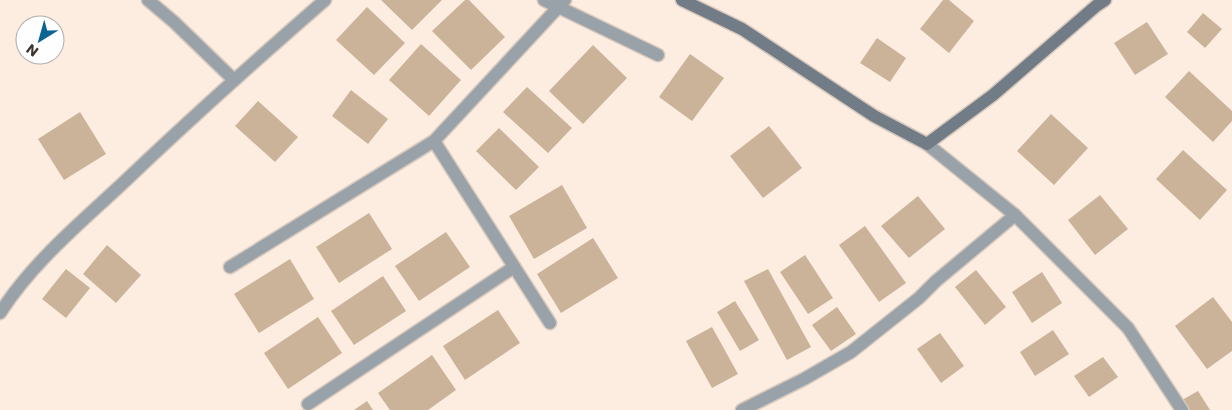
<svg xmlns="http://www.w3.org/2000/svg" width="1232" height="410" font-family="Poppins,sans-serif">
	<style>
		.building { fill: #cbb399 }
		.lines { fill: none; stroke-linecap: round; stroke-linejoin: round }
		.street-casing { stroke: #d6c8bd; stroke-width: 15 }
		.secondary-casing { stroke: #d6c8bd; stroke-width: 15 }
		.street { stroke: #9aa2a9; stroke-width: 12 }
		.secondary { stroke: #717c86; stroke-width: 12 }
	</style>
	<rect width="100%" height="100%" fill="#fdede1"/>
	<g class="building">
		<polygon points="381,0 442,0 412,30"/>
		<polygon points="465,0 469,0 505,37 471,70 432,31"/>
		<polygon points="943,0 949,0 974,21 949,53 920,29"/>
		<polygon points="367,7 405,43 374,75 336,40"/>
		<polygon points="1203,13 1222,29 1205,48 1187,32"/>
		<polygon points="1147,22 1168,54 1135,75 1114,43"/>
		<polygon points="877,38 906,58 890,82 860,63"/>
		<polygon points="421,44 461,80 429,116 389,80"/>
		<polygon points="593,45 627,78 583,124 549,91"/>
		<polygon points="690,54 724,78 692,121 659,97"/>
		<polygon points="1189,71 1232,111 1232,121 1213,142 1165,97"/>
		<polygon points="527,87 572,128 548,153 503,112"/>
		<polygon points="351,90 388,119 368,144 332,116"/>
		<polygon points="258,101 298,137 275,162 235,126"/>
		<polygon points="80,112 106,154 64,180 38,139"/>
		<polygon points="1051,114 1088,148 1054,185 1017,151"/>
		<polygon points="769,126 802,168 763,198 730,156"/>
		<polygon points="499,128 539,167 516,190 476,151"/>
		<polygon points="1183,150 1227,190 1200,220 1156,179"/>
		<polygon points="562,185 587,228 534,259 509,216"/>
		<polygon points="1100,195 1128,229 1095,255 1068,220"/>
		<polygon points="918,196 945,229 909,258 881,226"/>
		<polygon points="369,213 392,249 339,283 316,247"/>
		<polygon points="865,226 906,283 879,302 839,245"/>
		<polygon points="446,232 470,267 419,301 395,266"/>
		<polygon points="593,238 618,278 561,313 537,274"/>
		<polygon points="107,245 141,275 116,303 83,274"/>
		<polygon points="805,255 833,298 808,314 780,272"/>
		<polygon points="290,259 314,299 259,333 234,294"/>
		<polygon points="66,269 90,288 66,318 42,299"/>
		<polygon points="768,269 811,347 787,360 744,281"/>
		<polygon points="976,270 1006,307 985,325 955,287"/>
		<polygon points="1042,272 1062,303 1032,323 1012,292"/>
		<polygon points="383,276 406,311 354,345 331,311"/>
		<polygon points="1213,297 1232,322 1232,351 1207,369 1175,326"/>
		<polygon points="735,301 759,340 740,351 717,312"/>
		<polygon points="837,307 856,334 831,351 812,325"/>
		<polygon points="498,310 520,343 465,380 443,346"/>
		<polygon points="318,317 342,353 288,389 264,353"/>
		<polygon points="712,327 738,374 712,388 686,341"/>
		<polygon points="1053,330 1069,354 1035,376 1020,352"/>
		<polygon points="940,333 964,366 941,383 917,349"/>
		<polygon points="432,355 456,390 428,410 390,410 378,393"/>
		<polygon points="1103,357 1118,377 1089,397 1074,376"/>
		<polygon points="1198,391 1210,410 1188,410 1182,400"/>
		<polygon points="367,401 373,410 354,410"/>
	</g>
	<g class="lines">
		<g class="street-casing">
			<g id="street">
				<polyline points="148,0 174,22 234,80"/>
				<polyline points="544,0 658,55"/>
				<polyline points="434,141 550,323"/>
				<polyline points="927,144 1015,215 1128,328 1182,410"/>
				<polyline points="230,267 434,141 565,0"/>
				<path d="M0 313C32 263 79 224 122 184 188 121 256 60 325 0"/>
				<polyline points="308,404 514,267"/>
				<polyline points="742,410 804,379 851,352 919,298 936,281 1015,215"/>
			</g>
		</g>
		<g class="secondary-casing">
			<polyline id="secondary" points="682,0 742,29 874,116 927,144 993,95 1096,6 1105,0"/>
		</g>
		<use href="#street" class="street"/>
		<use href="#secondary" class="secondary"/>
	</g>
	<g transform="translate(40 40) rotate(217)"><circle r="24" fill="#fefefe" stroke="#b0adab"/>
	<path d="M0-4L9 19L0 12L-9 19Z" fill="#0e6395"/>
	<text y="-8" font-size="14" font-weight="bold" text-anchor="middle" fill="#3c342f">N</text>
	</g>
</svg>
